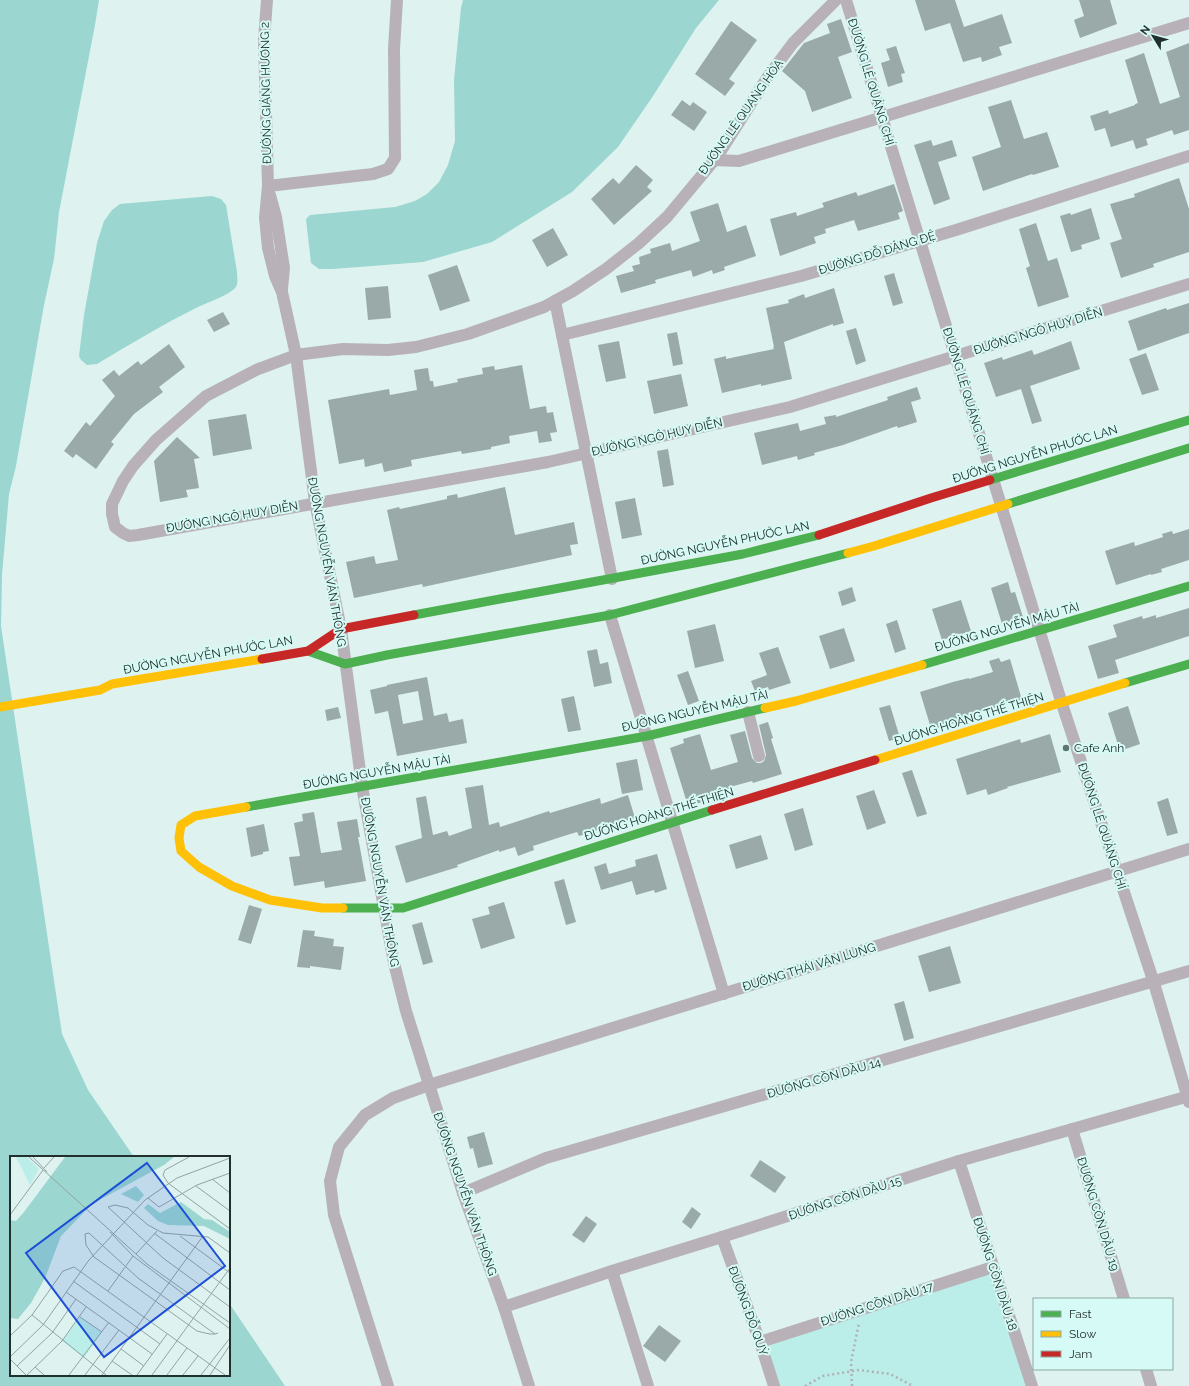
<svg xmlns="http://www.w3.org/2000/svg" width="1189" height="1386" font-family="Raleway,sans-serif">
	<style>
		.green { fill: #bbeee8 }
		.water { fill: #9bd7d0 }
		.building { fill: #9aaaa8; fill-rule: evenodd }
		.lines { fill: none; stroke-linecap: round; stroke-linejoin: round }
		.path { stroke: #afb1b3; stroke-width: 2.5; stroke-dasharray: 2 3; stroke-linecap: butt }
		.street { stroke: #b8b2b8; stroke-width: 12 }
		.fast { stroke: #4caf50; stroke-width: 9 }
		.slow { stroke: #ffc107; stroke-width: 9 }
		.jam { stroke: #c62828; stroke-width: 9 }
		.poi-dot { fill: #637371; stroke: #d6faf5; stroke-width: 1.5 }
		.labels { text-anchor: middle; stroke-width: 4; stroke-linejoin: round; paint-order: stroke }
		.street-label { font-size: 12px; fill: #212f2d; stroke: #d6faf5 }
		.poi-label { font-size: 12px; fill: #212f2d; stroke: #d6faf5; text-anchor: start }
		.inset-road { fill: none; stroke: #92a4a1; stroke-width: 1 }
		.view { fill: #1d4ed8; fill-opacity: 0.15; stroke: #1d4ed8; stroke-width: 2 }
		.inset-edge { fill: none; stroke: #212f2d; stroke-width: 2 }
	</style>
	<rect width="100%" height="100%" fill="#def2ef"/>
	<polygon class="green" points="993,1267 1032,1386 774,1386 760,1342"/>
	<g class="water">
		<polygon points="0,0 99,0 95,25 59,212 54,259 44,305 16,466 9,494 2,575 1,626 62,1034 88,1090 134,1157 11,1157 11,1375 229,1375 229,1303 285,1386 0,1386"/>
		<polygon points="463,0 719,0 696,28 653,96 618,147 572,192 492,242 423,262 333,269 319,269 311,263 306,219 310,215 395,207 415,201 427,194 439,182 448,165 455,141 454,80 461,8"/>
		<path d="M212 196 221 199 226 205 237 272C237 278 239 285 234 289 227 296 206 303 196 308 162 325 130 344 97 364L87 365 81 360 79 356 84 315 97 243 104 221 112 210 120 204Z"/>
	</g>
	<g class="building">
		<polygon points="915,0 955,0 964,27 1002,14 1012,43 999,47 1002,55 982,62 981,57 963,62 950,23 925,31"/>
		<polygon points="1079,0 1110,0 1117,24 1080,38 1074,20 1084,16"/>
		<polygon points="841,19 852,52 838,57 852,98 812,112 805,91 782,71 804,43 830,33 827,24"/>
		<polygon points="731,21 757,40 729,79 735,83 725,96 695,74"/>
		<polygon points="1189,43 1189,130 1174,135 1172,130 1146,139 1148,145 1136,149 1133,140 1111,147 1105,128 1095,131 1090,116 1108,110 1109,114 1135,105 1135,104 1138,103 1125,60 1144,53 1160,104 1180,97 1166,52"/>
		<polygon points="896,46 905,73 901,74 903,82 888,87 881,63 890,60 886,49"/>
		<polygon points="682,100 690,106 693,102 707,112 694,131 671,115"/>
		<polygon points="1011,100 1024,139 1047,132 1059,167 1033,175 1032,174 983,191 972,157 1001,147 988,107"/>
		<polygon points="931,140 933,146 952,140 957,156 938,162 950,199 934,205 914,145"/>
		<polygon points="636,165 653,180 647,187 652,191 614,225 591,199 613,178 619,184"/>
		<polygon points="1179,178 1189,209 1189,252 1153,264 1154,267 1121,278 1110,243 1122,239 1110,204 1135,197 1134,194"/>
		<polygon points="894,184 903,211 898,213 900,219 858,231 854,220 825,229 826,233 814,237 816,243 780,256 770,219 796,212 797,216 824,207 822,203 856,192 858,196"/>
		<polygon points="718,203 727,232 746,225 756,256 724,267 725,270 713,274 712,270 693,277 691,270 655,280 656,283 621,293 616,276 634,271 632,266 640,264 639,257 651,253 650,249 670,243 672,251 700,241 690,212"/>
		<polygon points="1091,208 1100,239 1081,245 1082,249 1071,252 1060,216 1070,213 1071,215"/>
		<polygon points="1036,223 1048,261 1057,258 1069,297 1038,307 1026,268 1030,266 1019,229"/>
		<polygon points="553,228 568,255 547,267 532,240"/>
		<polygon points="457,265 470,301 440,311 428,275"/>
		<polygon points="894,273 903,303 893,306 884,276"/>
		<polygon points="388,286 391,318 368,320 365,288"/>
		<polygon points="834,288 844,323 833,326 833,324 784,342 792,379 761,386 761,384 722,393 714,359 726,356 726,359 774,349 773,347 774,347 766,308 789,303 788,300 804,294 805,298"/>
		<polygon points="1189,303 1189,333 1138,351 1128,321 1166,308 1167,310"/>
		<polygon points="223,312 230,324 214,332 207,320"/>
		<polygon points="856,328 866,361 856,365 846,331"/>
		<polygon points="677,332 683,364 673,366 667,334"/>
		<polygon points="619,341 626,378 606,382 598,345"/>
		<polygon points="1071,341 1080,369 1030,386 1042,421 1032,424 1021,389 996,397 984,363 1002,357 1003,360 1032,350 1034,355"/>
		<polygon points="169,344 185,367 159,387 163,392 134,414 111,442 114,444 96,469 76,454 73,458 64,451 86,422 90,426 115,396 102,380 114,370 119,376 138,361 141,365"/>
		<polygon points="1146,353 1159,390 1142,395 1129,359"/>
		<polygon points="522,365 530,409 546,406 547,413 553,412 557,432 550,433 552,441 539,443 537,431 509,436 510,443 491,447 491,449 462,454 461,451 411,460 412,466 384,472 382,463 365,467 364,459 339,464 328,400 389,389 390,395 417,390 414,370 428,368 430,381 433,381 434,387 458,382 457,379 483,374 482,368 494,366 495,370"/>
		<polygon points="681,374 688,406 654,414 647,381"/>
		<polygon points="917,387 921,399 911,402 917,422 898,428 897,426 843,445 814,453 815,455 798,460 797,456 762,465 754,433 798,423 800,431 826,424 824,417 836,415 836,417 888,400 887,397"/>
		<polygon points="246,414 252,449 213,456 208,420"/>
		<polygon points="177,437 200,458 194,459 199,488 186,490 188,497 160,502 154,461"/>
		<polygon points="668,449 674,485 663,487 657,451"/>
		<polygon points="505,487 515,535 574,522 578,544 570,545 572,555 423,587 422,584 354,598 346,562 374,556 376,564 398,560 387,510 399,507 400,509 447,499 447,496 457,494 458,498"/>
		<polygon points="635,498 642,535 622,539 615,502"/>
		<polygon points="1189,529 1189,560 1161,569 1162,572 1151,575 1151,574 1116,585 1105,551 1134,542 1135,546 1163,537 1162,534 1172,531 1173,534"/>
		<polygon points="1008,582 1011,593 1015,592 1023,617 1002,624 991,588"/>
		<polygon points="852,587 856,601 842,606 838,592"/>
		<polygon points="961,600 971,631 942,640 932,609"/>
		<polygon points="1189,608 1189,636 1115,660 1119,673 1098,679 1088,646 1117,637 1113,625 1142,616 1143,619 1156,615 1156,618"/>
		<polygon points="897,620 906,649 895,653 886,624"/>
		<polygon points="715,624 724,661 695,668 687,631"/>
		<polygon points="844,628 855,661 830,669 819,636"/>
		<polygon points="778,647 791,683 769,690 768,687 755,691 751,681 767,675 759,653"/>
		<polygon points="597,649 600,664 608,662 612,683 594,687 587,651"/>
		<polygon points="999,658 1001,662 1010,659 1022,700 963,717 964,720 935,729 933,724 930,725 920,692 953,682 969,678 969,679 993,672 989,661"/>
		<polygon points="688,671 699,701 688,705 677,675"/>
		<path d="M427 677 434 716 447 713 449 722 463 719 467 743 397 756 388 711 375 714 370 690 387 686V685ZM418 691 423 720 403 724 398 695Z"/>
		<polygon points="574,696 581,730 568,732 561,699"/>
		<polygon points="890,705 900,738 889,741 879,708"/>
		<polygon points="1128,706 1140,744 1120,751 1108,713"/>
		<polygon points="338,707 341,718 327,721 325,710"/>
		<polygon points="768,722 773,738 771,739 782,774 753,783 752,781 730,787 731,791 703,800 703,802 688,806 670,748 684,743 683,739 700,734 711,770 738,762 730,735 745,731 752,758 757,763 761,763 764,761 766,755 759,725"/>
		<polygon points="1050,734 1061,772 1007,787 1008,788 988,795 986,789 967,795 956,759 1020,739 1021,743"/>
		<polygon points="637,759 643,790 622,794 616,763"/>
		<polygon points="912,770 927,814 917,817 902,773"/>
		<polygon points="483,785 489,825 499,822 500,827 549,811 550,813 600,798 601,804 628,795 635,818 579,836 577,832 567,835 533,846 534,850 518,856 515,847 499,852 499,850 457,865 458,867 406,883 395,846 422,838 416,798 426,796 433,835 447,831 449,836 472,828 465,788"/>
		<polygon points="874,790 886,823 867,830 856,796"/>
		<polygon points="1168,798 1178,833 1167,836 1157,802"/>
		<polygon points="803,808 813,845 795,851 784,814"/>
		<polygon points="314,812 321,853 342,850 337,822 357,819 360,837 358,837 366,881 325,888 324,881 294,886 289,857 300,856 294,823 303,821 302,814"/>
		<polygon points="264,824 269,851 263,852 263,854 251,857 246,828"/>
		<polygon points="761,835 768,859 736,869 729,845"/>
		<polygon points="657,854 667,889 655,893 654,890 636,895 632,881 601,890 594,867 606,863 609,874 636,866 635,860"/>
		<polygon points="564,879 576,922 566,925 554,882"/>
		<polygon points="504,902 515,938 481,949 472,919 490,914 488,907"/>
		<polygon points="249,905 262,909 251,944 238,940"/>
		<polygon points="422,922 433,962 423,965 412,925"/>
		<polygon points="303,930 315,931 314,936 334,939 333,946 344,947 341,970 310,966 310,968 297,967"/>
		<polygon points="950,946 961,983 929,992 918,956"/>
		<polygon points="904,1001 914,1038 904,1041 894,1004"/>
		<polygon points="484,1132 493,1164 478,1168 473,1148 470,1149 467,1137"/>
		<polygon points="760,1160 786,1177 775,1193 750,1176"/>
		<polygon points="692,1207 701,1214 691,1229 682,1222"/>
		<polygon points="586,1216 597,1224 584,1243 572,1235"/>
		<polygon points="659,1325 681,1341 665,1362 643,1346"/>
	</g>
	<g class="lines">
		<g class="path">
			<polyline points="805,1386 823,1376 859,1370 890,1374 913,1386"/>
			<polyline points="852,1386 851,1362 859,1323"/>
		</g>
		<g class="street">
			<polyline points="267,0 264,40 268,186 265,218 268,248 275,276 282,292 296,355 315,502 341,629 362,786 394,963 406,1011 463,1193 504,1307 529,1386"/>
			<polyline points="836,0 793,43 767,78 717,157 667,217 639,243 606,269 573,291 544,307 468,334 416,347 388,350 343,349 296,355 256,370 206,396 156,440 133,466 123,481 112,504 112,514 115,527 123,533 129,536 138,535 548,462 790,407 1189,284"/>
			<polyline points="846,0 1062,704 1154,983 1189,1102"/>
			<polyline points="714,160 739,161 1189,23"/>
			<polyline points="268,186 373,174 388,169 395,158 394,49 397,0"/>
			<polyline points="270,195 276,217 284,268 282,289"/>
			<polyline points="555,301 612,579"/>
			<polyline points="562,335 801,276 956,230 1189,156"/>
			<polyline points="610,615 724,994"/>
			<polyline points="748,712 759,756"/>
			<polyline points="1072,1129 1124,1299"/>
			<polyline points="959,1161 1032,1386"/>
			<polyline points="463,1193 546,1158 1189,971"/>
			<polyline points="722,1237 760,1342 774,1386"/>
			<polyline points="612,1271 648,1386"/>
			<polyline points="504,1307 612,1271 722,1237 959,1161 1189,1096"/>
			<polyline points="760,1342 993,1267"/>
			<polyline points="1146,1369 1151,1386"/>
			<polyline points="388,1386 334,1215 330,1181 339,1147 365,1115 393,1098 429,1085 1189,849"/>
		</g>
		<g class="fast">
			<polyline points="990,480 1189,420"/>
			<polyline points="1008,504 1189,448"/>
			<polyline points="414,615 743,554 819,535"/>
			<polyline points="308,651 345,664 387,655 610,615 848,553"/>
			<polyline points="922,665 1189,586"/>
			<polyline points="1125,683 1189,664"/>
			<polyline points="246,807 647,736 765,708"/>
			<polyline points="343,908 403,908 712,810"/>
		</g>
		<g class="slow">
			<polyline points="848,553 874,546 1008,504"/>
			<polyline points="0,707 100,690 112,684 262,659"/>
			<polyline points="765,708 796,701 922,665"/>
			<polyline points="875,760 1125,683"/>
			<polyline points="246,807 195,816 181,825 179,838 181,851 199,867 232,886 270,900 322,908 343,908"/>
		</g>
		<g class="jam">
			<polyline points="819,535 931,498 990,480"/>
			<polyline points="262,659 308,651 341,629 414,615"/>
			<polyline points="712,810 875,760"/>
		</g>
	</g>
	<circle class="poi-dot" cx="1066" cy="748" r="4"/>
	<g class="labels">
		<g class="street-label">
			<text transform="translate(871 82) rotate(73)" y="4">ĐƯỜNG LÊ QUẢNG CHÍ</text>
			<text transform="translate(266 93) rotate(-91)" y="4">ĐƯỜNG GIÁNG HƯƠNG 2</text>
			<text transform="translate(741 117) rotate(-55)" y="4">ĐƯỜNG LÊ QUANG HÒA</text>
			<text transform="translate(877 253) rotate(-17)" y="4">ĐƯỜNG ĐỖ ĐĂNG ĐỆ</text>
			<text transform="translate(1038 331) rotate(-17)" y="4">ĐƯỜNG NGÔ HUY DIỄN</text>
			<text transform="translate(966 391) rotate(73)" y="4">ĐƯỜNG LÊ QUẢNG CHÍ</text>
			<text transform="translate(657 437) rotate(-13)" y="4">ĐƯỜNG NGÔ HUY DIỄN</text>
			<text transform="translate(1035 454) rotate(-17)" y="4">ĐƯỜNG NGUYỄN PHƯỚC LAN</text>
			<text transform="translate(232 517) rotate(-10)" y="4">ĐƯỜNG NGÔ HUY DIỄN</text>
			<text transform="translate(725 543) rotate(-12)" y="4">ĐƯỜNG NGUYỄN PHƯỚC LAN</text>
			<text transform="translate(327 562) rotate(80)" y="4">ĐƯỜNG NGUYỄN VĂN THÔNG</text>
			<text transform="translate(1007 627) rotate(-16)" y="4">ĐƯỜNG NGUYỄN MẬU TÀI</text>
			<text transform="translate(208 655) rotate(-10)" y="4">ĐƯỜNG NGUYỄN PHƯỚC LAN</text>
			<text transform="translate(695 711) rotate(-13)" y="4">ĐƯỜNG NGUYỄN MẬU TÀI</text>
			<text transform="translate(969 719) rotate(-17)" y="4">ĐƯỜNG HOÀNG THẾ THIỆN</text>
			<text transform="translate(377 772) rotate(-10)" y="4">ĐƯỜNG NGUYỄN MẬU TÀI</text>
			<text transform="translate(659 814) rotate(-17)" y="4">ĐƯỜNG HOÀNG THẾ THIỆN</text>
			<text transform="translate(1102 826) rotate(72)" y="4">ĐƯỜNG LÊ QUẢNG CHÍ</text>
			<text transform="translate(380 882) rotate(80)" y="4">ĐƯỜNG NGUYỄN VĂN THÔNG</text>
			<text transform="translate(809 967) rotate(-17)" y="4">ĐƯỜNG THÁI VĂN LUNG</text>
			<text transform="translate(824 1078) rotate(-16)" y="4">ĐƯỜNG CỒN DẦU 14</text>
			<text transform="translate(465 1194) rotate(71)" y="4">ĐƯỜNG NGUYỄN VĂN THÔNG</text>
			<text transform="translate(845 1198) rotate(-18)" y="4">ĐƯỜNG CỒN DẦU 15</text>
			<text transform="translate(1098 1214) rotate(73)" y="4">ĐƯỜNG CỒN DẦU 19</text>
			<text transform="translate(995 1274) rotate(72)" y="4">ĐƯỜNG CỒN DẦU 18</text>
			<text transform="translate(877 1304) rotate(-18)" y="4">ĐƯỜNG CỒN DẦU 17</text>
			<text transform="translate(748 1311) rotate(70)" y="4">ĐƯỜNG ĐỖ QUỲ</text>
		</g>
		<g class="poi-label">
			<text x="1074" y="752">Cafe Anh</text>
		</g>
	</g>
	<g transform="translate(10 1156)">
		<rect width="220" height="220" fill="#def2ef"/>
		<path d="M6 1H17L29 13 20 29ZM70 161 92 176 74 202 52 185Z" fill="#bbeee8"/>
		<path d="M55 1H164L154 9 82 48 51 80 35 122 21 147 8 163 0 162V64L6 65 14 56ZM126 30 134 39 128 46 111 38ZM171 46 194 63 202 64 220 76V83L194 70 158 69 148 65 134 52 138 48 150 57Z" fill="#9bd7d0"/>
		<path class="inset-road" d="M19 1 137 108 220 167M23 1 37 16M179 1 155 14 153 19 158 27 220 73M34 12 44 1M202 23 220 37M186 30 220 55M138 42 149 51 187 29 220 17M0 59 33 14M100 76 123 100 220 173M144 77 220 134M170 80 220 117M220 97 198 81 153 77 138 69 118 52 105 49 98 51 153 102 220 151M126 98 147 75M63 125 150 188M98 135 123 100M56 136 142 198M22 159 96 219M70 161 92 176M205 178 128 122 79 77 75 78 76 89 84 101 187 175 195 177 200 178H205L208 177M0 180 22 159 53 115 64 111 215 219M111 193 134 210M0 201 33 169 79 104 135 44 167 22 220 2M0 203 16 219M102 205 122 219M7 210 42 177 66 143M25 211 34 219M17 219 52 185 76 151M59 219 99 166M75 219 109 174M92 219 193 80M127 219 157 178M142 219 220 112M157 219 177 192M173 219 188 200M191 219 220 182M200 219 220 189"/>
		<path class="view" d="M137 7 215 110 94 201 16 97Z"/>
		<rect width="220" height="220" class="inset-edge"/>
	</g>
	<rect x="1033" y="1298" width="140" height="72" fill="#d6faf5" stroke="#8ea9a5"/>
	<rect x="1041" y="1311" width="20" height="6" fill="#4caf50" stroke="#8ea9a5"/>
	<text x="1069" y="1318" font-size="12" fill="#212f2d">Fast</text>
	<rect x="1041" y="1331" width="20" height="6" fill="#ffc107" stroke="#8ea9a5"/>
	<text x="1069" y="1338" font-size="12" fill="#212f2d">Slow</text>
	<rect x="1041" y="1351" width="20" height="6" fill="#c62828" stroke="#8ea9a5"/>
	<text x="1069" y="1358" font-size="12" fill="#212f2d">Jam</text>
	<g transform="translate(1153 36) rotate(307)" stroke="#d6faf5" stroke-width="3" paint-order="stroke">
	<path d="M0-3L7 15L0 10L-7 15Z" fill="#212f2d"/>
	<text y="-6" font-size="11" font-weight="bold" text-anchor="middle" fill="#212f2d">N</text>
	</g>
</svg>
